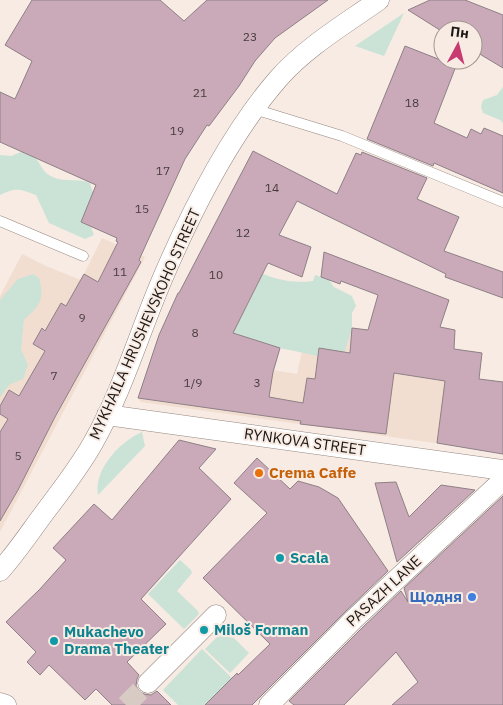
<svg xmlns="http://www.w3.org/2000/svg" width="503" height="705" font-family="'IBM Plex Sans',sans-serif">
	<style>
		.built { fill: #f2ded1 }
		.green { fill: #cae3d6 }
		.building { fill: #caaab9; stroke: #8d8086 }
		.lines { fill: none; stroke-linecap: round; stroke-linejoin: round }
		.street-tunnel { stroke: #d7cbc4; stroke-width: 20; stroke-dasharray: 20 10; stroke-linecap: butt }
		.lane-casing { stroke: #948780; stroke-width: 11 }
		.street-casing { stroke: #948780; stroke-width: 21 }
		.lane { stroke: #fff; stroke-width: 10 }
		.street { stroke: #fff; stroke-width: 20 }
		.food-dot { fill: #e8710a; stroke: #f8ebe3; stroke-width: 2 }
		.culture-dot { fill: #0f9aa8; stroke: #f8ebe3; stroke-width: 2 }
		.shop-dot { fill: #3f7fe0; stroke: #f8ebe3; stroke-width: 2 }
		.labels { text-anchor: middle; stroke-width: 4; stroke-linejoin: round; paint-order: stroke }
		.number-label { font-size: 12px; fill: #473c3d }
		.street-label { font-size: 15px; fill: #1b1714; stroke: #f8ebe3 }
		.food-label { font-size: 15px; font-weight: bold; fill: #c56008; stroke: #f8ebe3; text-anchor: start }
		.culture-label { font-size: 15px; font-weight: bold; fill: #0d838f; stroke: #f8ebe3; text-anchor: start }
		.shop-label { font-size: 15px; font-weight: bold; fill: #366cbe; stroke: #f8ebe3; text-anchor: end }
	</style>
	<rect width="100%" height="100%" fill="#f8ebe3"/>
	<g class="built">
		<polygon points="102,238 145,257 0,532 0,296 22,254 46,266 81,280"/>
		<polygon points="372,316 455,330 454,349 482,352 470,448 141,402 138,398 159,335 273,370 297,374 304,342 339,326 368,330"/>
	</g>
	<g class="green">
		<polygon points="404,13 384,56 355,46"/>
		<polygon points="503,87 503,123 500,120 483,113 481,107 483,100 497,95"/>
		<path d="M21 152C26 154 32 156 36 159 43 167 42 173 55 178 67 182 78 178 90 183L93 193 81 222 91 227 94 235 85 239 49 223 36 195C20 189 16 187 0 195V155L11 156Z"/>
		<path d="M235 262C263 274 282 285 313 281L315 275 328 279 334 287 352 296 356 306 352 313V328L345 351 341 353 336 351 319 348 318 356 280 348 223 330 202 289 245 310 259 282 232 269Z"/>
		<path d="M33 274 39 278C45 300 40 305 24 320L21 349 28 365 23 379 9 385 0 397V300L18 279Z"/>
		<path d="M142 432 145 446 98 495C93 469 121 441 142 432Z"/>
		<polygon points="180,560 191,570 192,573 177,591 198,611 199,614 184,629 148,594"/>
		<polygon points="222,636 234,638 249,653 230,673 205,649 217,637"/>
		<polygon points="202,649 232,678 205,705 178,705 163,690"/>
	</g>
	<g class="building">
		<polygon points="32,0 160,0 184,21 207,0 328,0 275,38 255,61 239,86 209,126 207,125 185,159 139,260 141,262 55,417 18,490 0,521 0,432 8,419 0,414 0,406 9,390 19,396 45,351 33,344 42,328 45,331 61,303 66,306 84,274 98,282 118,242 116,241 117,238 81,222 96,185 0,142 0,92 15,99 32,61 5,45"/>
		<polygon points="430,0 465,0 503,15 503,68 473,50 473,30 443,30 443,32 408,10"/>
		<polygon points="405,46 456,66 434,123 467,138 471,129 481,134 484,128 503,136 503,193 434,163 433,166 367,139"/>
		<polygon points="253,151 337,194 356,153 361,155 362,152 427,178 417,199 459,217 444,251 503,272 503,298 445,277 446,274 297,201 279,235 311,247 302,277 268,263 233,333 280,348 273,372 269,397 303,403 307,378 315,379 319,348 350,353 352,328 368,330 378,295 341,281 340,284 321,277 324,252 449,300 440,327 455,330 454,349 482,353 479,379 503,382 503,454 437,443 445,381 394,373 386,434 300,424 301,421 138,398 159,335 178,293 179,293"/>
		<polygon points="179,440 216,449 199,468 231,499 141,599 166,624 127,662 139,675 137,679 136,686 140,692 144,694 151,695 157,691 171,705 112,705 96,689 85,700 49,665 40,675 27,662 36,652 6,622 40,589 66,560 53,548 94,504 112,520"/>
		<polygon points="257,458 290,489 298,481 319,487 338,498 388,571 346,611 252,705 205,705 237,673 238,675 270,644 203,578 267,513 234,483"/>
		<polygon points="396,482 409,517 441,485 475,490 397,562 375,483"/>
		<polygon points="503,496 503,705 392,705 418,682 396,652 344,705 294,705 289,701 362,628 401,591 408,602 404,588"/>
	</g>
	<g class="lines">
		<polyline class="street-tunnel" points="126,705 148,683"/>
		<g class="lane-casing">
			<g id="lane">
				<polyline points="254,109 342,136 503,202"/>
				<polyline points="0,221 83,256"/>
			</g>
		</g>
		<g class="street-casing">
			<g id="street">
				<polyline points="107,415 503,470"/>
				<path d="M0 571C18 551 32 529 48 508 64 487 80 466 93 443 123 390 140 330 164 275 192 210 232 132 278 79 306 47 345 24 379 0"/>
				<polyline points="148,683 216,615"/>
				<polyline points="0,703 6,705"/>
				<polyline points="269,705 354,619 503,480"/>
			</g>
		</g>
		<use href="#lane" class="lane"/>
		<use href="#street" class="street"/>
	</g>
	<circle class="food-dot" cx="259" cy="473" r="5"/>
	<g class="culture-dot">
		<circle cx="280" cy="558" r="5"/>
		<circle cx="204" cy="630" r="5"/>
		<circle cx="54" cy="641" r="5"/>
	</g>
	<circle class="shop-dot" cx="472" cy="597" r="5"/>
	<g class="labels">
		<g class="number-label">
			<text x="250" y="41">23</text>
			<text x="200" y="97">21</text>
			<text x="412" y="107">18</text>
			<text x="177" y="135">19</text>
			<text x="163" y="175">17</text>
			<text x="272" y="192">14</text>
			<text x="142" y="213">15</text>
			<text x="243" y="237">12</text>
			<text x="120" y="276">11</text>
			<text x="216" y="279">10</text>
			<text x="82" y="322">9</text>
			<text x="195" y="337">8</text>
			<text x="54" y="380">7</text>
			<text x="193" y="387">1/9</text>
			<text x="257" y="387">3</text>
			<text x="18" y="460">5</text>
		</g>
		<g class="street-label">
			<text transform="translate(145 324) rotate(-66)" y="5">MYKHAILA HRUSHEVSKOHO STREET</text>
			<text transform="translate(305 442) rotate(8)" y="5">RYNKOVA STREET</text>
			<text transform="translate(384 591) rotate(-43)" y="5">PASAZH LANE</text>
		</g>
		<g class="food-label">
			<text x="269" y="478">Crema Caffe</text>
		</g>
		<g class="culture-label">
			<text x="290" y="563">Scala</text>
			<text x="214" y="635">Miloš Forman</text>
			<text x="64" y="637">Mukachevo<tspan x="64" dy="17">Drama Theater</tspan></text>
		</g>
		<g class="shop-label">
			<text x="462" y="602">Щодня</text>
		</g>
	</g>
	<g transform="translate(458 45) rotate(7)"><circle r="24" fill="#f8ebe3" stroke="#a09690"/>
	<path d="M0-4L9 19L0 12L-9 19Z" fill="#c73b71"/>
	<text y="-8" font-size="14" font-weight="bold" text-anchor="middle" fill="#1b1714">Пн</text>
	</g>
</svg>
